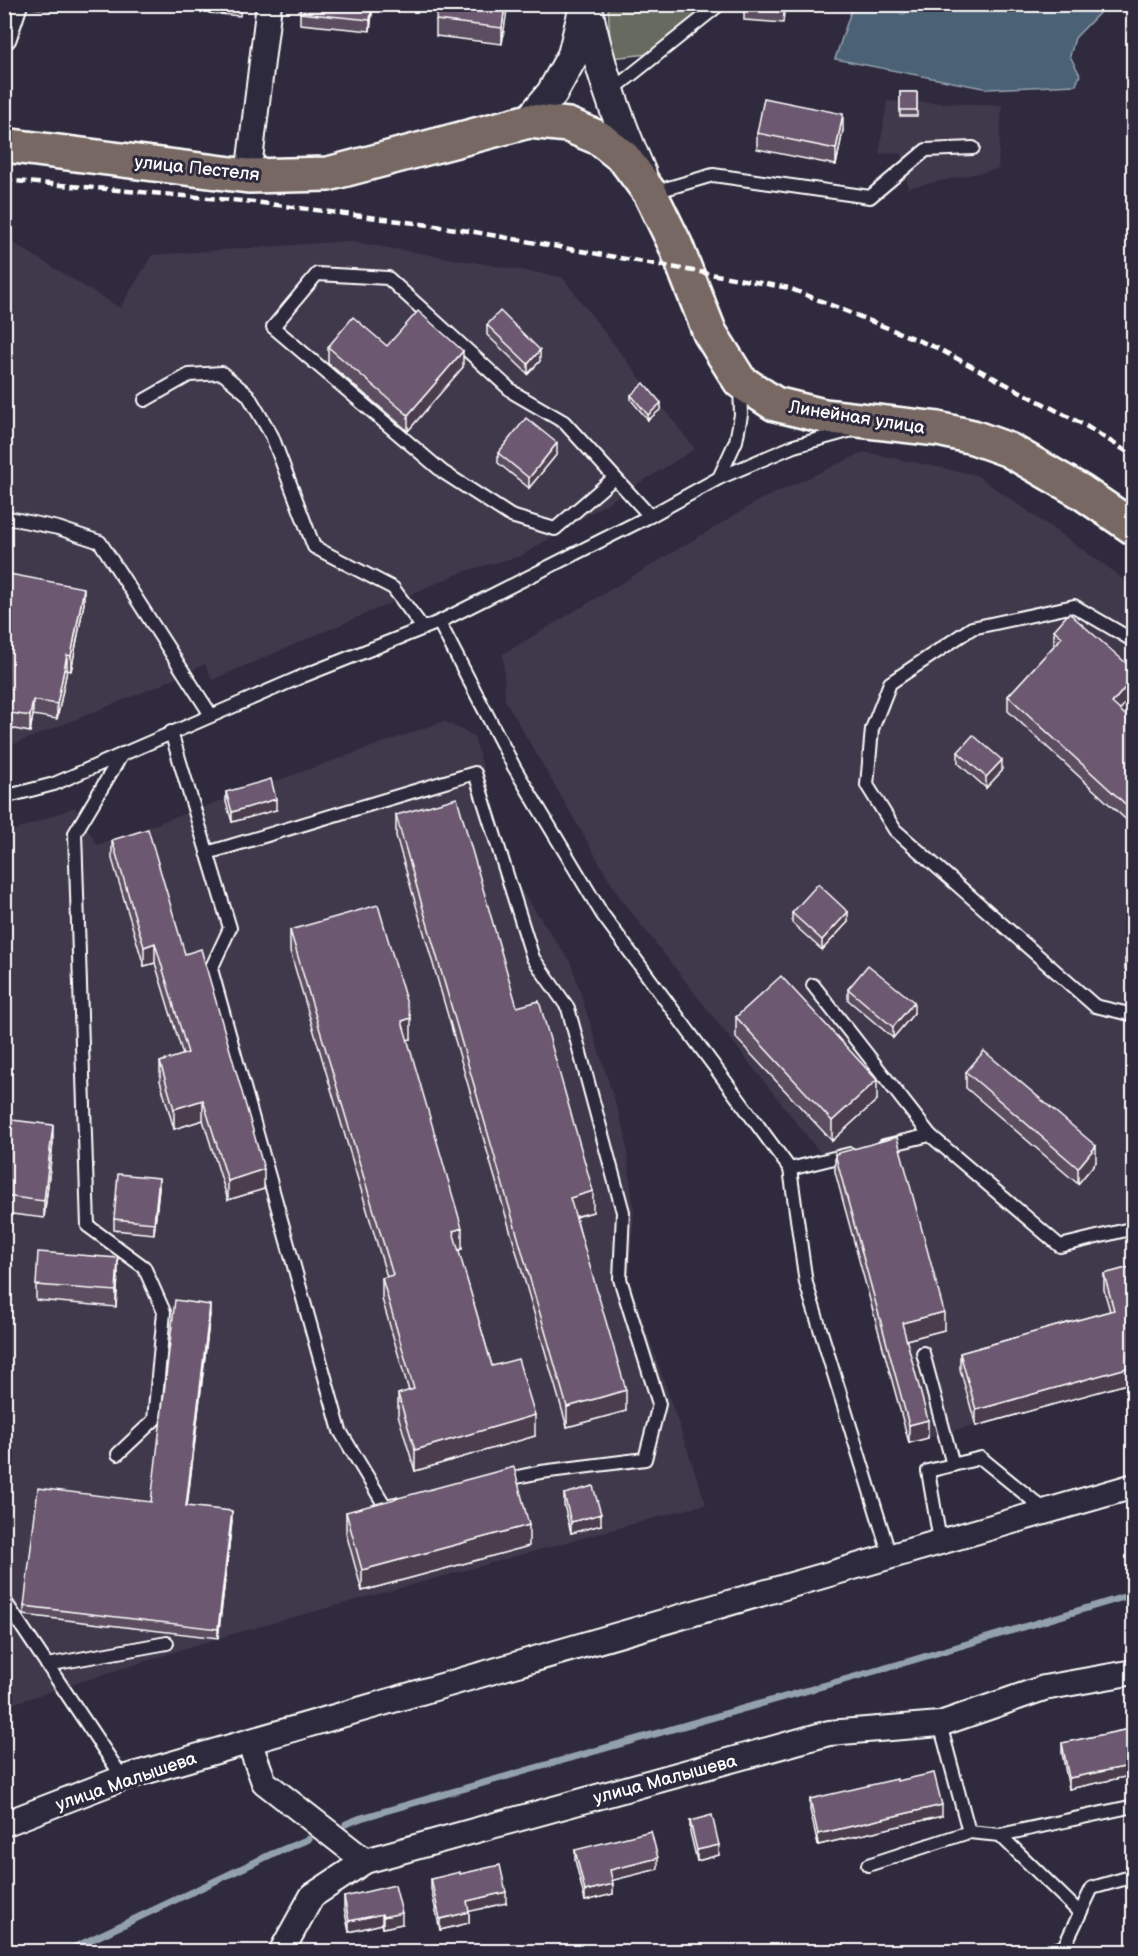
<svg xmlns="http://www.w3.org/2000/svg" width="1138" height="1956" font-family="'Balsamiq Sans',sans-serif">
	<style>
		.built { fill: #41384c }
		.green { fill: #666b5e; stroke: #b2b5ae; stroke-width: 1.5 }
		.water { fill: #4b6276; stroke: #93a1ad; stroke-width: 1.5 }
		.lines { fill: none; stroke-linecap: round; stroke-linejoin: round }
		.stream { stroke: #93a1ad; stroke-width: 7 }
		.service-casing { stroke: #fff; stroke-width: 16 }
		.minor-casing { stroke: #fff; stroke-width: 28 }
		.tertiary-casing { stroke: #fff; stroke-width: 34 }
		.primary-casing { stroke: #fff; stroke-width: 38 }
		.service { stroke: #2f2a3d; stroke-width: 12 }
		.minor { stroke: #2f2a3d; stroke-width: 24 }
		.tertiary { stroke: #2f2a3d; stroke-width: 30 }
		.primary { stroke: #776864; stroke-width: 33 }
		.rail { stroke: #fff; stroke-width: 4.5; stroke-dasharray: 9 4.5; stroke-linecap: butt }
		.wall { fill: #5d4d60; stroke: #fff; stroke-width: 1.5 }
		.shaded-wall { fill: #4c3e4e; stroke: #fff; stroke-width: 1.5 }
		.building { fill: #6c5970; stroke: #fff; stroke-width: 1.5 }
		.labels { text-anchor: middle; stroke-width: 6; stroke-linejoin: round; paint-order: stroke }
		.street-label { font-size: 18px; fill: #fff; stroke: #2f2a3d }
	</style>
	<rect width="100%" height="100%" fill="#2f2a3d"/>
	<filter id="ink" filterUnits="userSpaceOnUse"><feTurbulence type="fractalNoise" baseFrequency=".0167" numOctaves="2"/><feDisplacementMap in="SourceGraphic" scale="12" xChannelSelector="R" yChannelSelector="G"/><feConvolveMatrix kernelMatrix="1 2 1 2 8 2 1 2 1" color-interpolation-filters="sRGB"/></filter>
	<g filter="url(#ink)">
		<g class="built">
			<polygon points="887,101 1002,105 998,169 908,188 901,153 879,154"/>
			<polygon points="5,238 120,308 152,255 347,241 562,277 695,449 521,556 465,571 212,680 205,664 158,686 5,748"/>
			<polygon points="864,452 976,475 1109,568 1133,588 1133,1382 909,1443 835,1172 620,898 505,700 503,654 760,500"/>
			<polygon points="444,721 474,736 517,884 571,963 625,1133 634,1213 629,1279 706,1504 218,1638 5,1706 5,834 75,807 97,845"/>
		</g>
		<polygon class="green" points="608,5 711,5 649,54 611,58"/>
		<polygon class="water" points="920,5 920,4 1104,5 1103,9 1075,38 1070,56 1080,75 1076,85 988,89 835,59 853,5 884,5 903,14"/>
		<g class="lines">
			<g class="stream">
				<polyline points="346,1824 361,1818 910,1661 1134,1594"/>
				<polyline points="65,1952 272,1854 309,1839"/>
			</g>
			<g class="service-casing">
				<g id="service">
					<polyline points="610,92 720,4"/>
					<polyline points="651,193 713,175 870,197 926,150 973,148"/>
					<polyline points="145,400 189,375 222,373 248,395 272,436 314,547 393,588 423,628"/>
					<polyline points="614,478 555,529 511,516 443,472 273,327 317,274 388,278 514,393 564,422 650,516"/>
					<polyline points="719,478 736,441 741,415 740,386"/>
					<polyline points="4,517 58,528 100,542 211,715"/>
					<polyline points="439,622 514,767 602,914 790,1169 806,1283 890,1556"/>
					<polyline points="1134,641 1074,606 972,628 890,683 872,729 867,785 895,830 1095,1006 1134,1015"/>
					<polyline points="171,732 230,928 211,969 340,1431 385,1506 395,1504"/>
					<polyline points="4,797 54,784 303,676 439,622 650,516 719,478 794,446 852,430"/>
					<polyline points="207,853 475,773 533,958 568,1008 623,1212 620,1279 659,1404 645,1459 541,1472 503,1480"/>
					<polyline points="813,985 930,1135"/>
					<polyline points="884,1146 930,1135 1060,1246 1134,1228"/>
					<polyline points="790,1169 850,1154"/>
					<polyline points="923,1353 953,1465"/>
					<polyline points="118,1454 154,1420 164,1312 144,1267 88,1226 75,833 122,754"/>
					<polyline points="940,1541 928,1471 981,1458 1046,1511"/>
					<polyline points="4,1600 123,1778"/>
					<polyline points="47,1665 167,1643"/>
					<polyline points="940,1724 969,1832 1000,1835 1080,1913"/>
					<polyline points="1000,1835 1134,1806"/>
					<polyline points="868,1865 969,1832"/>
					<polyline points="1045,1952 1064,1947 1092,1888 1134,1876"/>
				</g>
			</g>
			<g class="minor-casing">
				<g id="minor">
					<polyline points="4,37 15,4"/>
					<polyline points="248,176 269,4"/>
					<polyline points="249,1742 264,1782 365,1861 829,1733 940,1724 1044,1688 1134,1672"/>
					<polyline points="4,1824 123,1778 1134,1486"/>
					<polyline points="281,1952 312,1896 365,1861"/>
				</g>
			</g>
			<g class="tertiary-casing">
				<g id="tertiary">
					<path d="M586 4C598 64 617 119 641 174"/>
					<polyline points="529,121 552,93 573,55 584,10"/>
				</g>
			</g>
			<g class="primary-casing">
				<polyline id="primary" points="4,145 248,176 328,174 529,121 568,125 599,138 624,158 650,193 675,244 710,333 740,381 775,404 824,416 938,429 973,437 1009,450 1080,491 1134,528"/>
			</g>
			<use href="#service" class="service"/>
			<use href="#minor" class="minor"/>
			<use href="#tertiary" class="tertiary"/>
			<use href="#primary" class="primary"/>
			<polyline class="rail" points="4,180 254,202 415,223 469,231 789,288 937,348 1086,426 1134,456"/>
		</g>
		<g class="wall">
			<polygon points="35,4 66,4 66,11 35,8"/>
			<polygon points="209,4 241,4 240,16 209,13"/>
			<polygon points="373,4 370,31 300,24 300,13"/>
			<polygon points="507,4 502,44 436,36 436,20"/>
			<polygon points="785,4 783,23 744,20 744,9"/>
			<rect x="900" y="92" width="17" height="24"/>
			<polygon points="843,130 836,165 757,149 757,133"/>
			<polygon points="487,325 540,361 528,374 487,335"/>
			<polygon points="387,346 463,367 408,431 328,363 328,347"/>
			<polygon points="631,395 661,409 648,420 631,400"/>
			<polygon points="498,453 557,454 529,488 498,463"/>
			<polygon points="4,573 84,603 71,671 67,670 57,719 33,715 30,732 4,727"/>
			<polygon points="1054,630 1134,670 1134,693 1119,710 1134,723 1134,827 1008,711 1008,696 1054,646"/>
			<polygon points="958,752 1002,771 986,788 958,763"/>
			<polygon points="226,792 276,810 232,822 226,802"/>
			<polygon points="396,815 517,1007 593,1212 576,1217 626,1411 567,1427 396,836"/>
			<polygon points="112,840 264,1189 228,1200 203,1120 174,1129 160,1081 160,1062 183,1055 155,963 144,966 112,859"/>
			<polygon points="792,913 848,922 822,950 792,923"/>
			<polygon points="290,930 411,1039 407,1040 462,1249 458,1250 492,1366 535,1436 415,1471 398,1415 398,1394 409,1391 382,1299 382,1278 387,1277 290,951"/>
			<polygon points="1134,949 1134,978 1125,969 1125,959"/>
			<polygon points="848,989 914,1013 893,1038 848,1000"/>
			<polygon points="736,1017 877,1100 832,1141 736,1038"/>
			<polygon points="966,1072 1096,1162 1078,1184 966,1088"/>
			<polygon points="4,1119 53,1142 44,1218 4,1213"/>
			<polygon points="835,1154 944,1330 906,1340 928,1438 909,1443 835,1172"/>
			<polygon points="159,1188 154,1234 114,1230 114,1219"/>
			<polygon points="1134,1266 1134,1382 976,1426 960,1369 960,1353 1110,1311 1104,1290 1104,1274"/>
			<polygon points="118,1274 116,1307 36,1300 36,1285"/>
			<polygon points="210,1314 187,1506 232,1521 218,1638 24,1615 24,1606 151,1502"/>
			<polygon points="564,1494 601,1525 571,1533 564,1505"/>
			<polygon points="346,1512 529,1546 362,1591 346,1533"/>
			<polygon points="1134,1728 1134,1775 1069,1789 1062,1753 1062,1743"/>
			<polygon points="897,1781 942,1816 818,1845 810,1810 810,1799"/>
			<polygon points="690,1821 719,1855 697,1861 690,1832"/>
			<polygon points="575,1850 658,1869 612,1880 613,1894 585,1901 575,1860"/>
			<polygon points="460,1874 506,1903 469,1911 469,1923 440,1930 431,1889 431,1879"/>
			<polygon points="344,1897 402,1924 383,1928 382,1924 349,1932 344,1908"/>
		</g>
		<g class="shaded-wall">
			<polygon points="372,4 373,4 370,31 370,20"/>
			<polygon points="505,4 507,4 507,10 502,44 502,28"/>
			<polygon points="843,114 843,130 836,165 836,149"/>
			<polygon points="540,350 540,361 528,374 528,364"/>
			<polygon points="463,351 463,367 408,431 408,415"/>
			<polygon points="661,403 661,409 648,420 648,415"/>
			<polygon points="557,443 557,454 529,488 529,478"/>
			<polygon points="84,588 84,603 71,671 71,656"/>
			<polygon points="67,655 67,670 57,719 57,704"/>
			<polygon points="1134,677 1134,693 1112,719 1112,703"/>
			<polygon points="33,700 33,715 30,732 30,716"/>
			<polygon points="1002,760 1002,771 986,788 986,777"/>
			<polygon points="276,799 276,810 232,822 232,812"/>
			<polygon points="848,912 848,922 822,950 822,940"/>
			<polygon points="7,924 7,944 4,970 4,949"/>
			<polygon points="155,943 155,963 144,966 144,947"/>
			<polygon points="914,1002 914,1013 893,1038 893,1027"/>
			<polygon points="411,1018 411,1039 402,1041 402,1021"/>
			<polygon points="877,1080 877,1100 832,1141 832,1121"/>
			<polygon points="203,1100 203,1120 174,1129 174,1109"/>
			<polygon points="53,1125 53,1142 44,1218 44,1201"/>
			<polygon points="1096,1146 1096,1162 1078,1184 1078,1168"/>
			<polygon points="264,1169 264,1189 228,1200 228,1181"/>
			<polygon points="159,1178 159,1188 154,1234 154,1223"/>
			<polygon points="593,1191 593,1212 570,1218 570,1198"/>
			<polygon points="462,1228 462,1249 453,1252 453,1231"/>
			<polygon points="118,1258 118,1274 116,1307 116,1291"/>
			<polygon points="210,1305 210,1314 186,1515 186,1506"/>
			<polygon points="944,1312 944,1330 902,1341 902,1323"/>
			<polygon points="1134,1366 1134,1382 976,1426 976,1410"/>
			<polygon points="626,1390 626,1411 567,1427 567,1407"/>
			<polygon points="535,1415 535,1436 415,1471 415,1450"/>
			<polygon points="928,1420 928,1438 909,1443 909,1425"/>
			<polygon points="232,1511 232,1521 218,1638 218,1629"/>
			<polygon points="601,1514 601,1525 571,1533 571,1522"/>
			<polygon points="529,1525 529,1546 362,1591 362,1570"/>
			<polygon points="6,1629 6,1648 4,1652 4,1633"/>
			<polygon points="1134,1765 1134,1775 1069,1789 1069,1778"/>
			<polygon points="942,1805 942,1816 818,1845 818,1834"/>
			<polygon points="719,1845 719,1855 697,1861 697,1850"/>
			<polygon points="658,1858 658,1869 610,1881 610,1870"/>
			<polygon points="613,1884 613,1894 585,1901 585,1891"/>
			<polygon points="506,1892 506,1903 467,1912 467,1901"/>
			<polygon points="469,1912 469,1923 440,1930 440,1919"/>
			<polygon points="402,1913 402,1924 383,1928 383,1917"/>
			<polygon points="382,1914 382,1924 349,1932 349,1921"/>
		</g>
		<g class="building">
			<polygon points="301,4 372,4 370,20 300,13"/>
			<polygon points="438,4 505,4 502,28 436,20"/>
			<polygon points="745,4 784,4 783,12 744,9"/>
			<rect x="900" y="92" width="17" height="18"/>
			<polygon points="764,98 843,114 836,149 757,133"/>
			<polygon points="418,311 463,351 408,415 328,347 353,317 387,346"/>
			<polygon points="500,311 540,350 528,364 487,325"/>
			<polygon points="644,383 661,403 648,415 631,395"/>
			<polygon points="526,418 557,443 529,478 498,453"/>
			<polygon points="4,573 84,588 71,656 67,655 57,704 33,700 30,716 4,712"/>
			<polygon points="1069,613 1134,670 1134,677 1112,703 1134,723 1134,812 1008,696 1062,637 1054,630"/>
			<polygon points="973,735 1002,760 986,777 958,752"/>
			<polygon points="271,779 276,799 232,812 226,792"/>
			<polygon points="457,798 517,1007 539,1001 593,1191 570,1198 626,1390 567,1407 396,815"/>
			<polygon points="148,829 185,954 201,949 264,1169 228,1181 203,1100 174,1109 160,1062 188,1053 155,943 144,947 112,840"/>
			<polygon points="818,884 848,912 822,940 792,913"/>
			<polygon points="378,905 411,1018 402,1021 462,1228 453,1231 492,1366 518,1359 535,1415 415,1450 398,1394 414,1389 382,1278 393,1275 290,930"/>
			<polygon points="4,923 7,924 4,949"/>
			<polygon points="1134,949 1134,967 1125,959"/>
			<polygon points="868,965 914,1002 893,1027 848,989"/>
			<polygon points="781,976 877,1080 832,1121 736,1017"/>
			<polygon points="984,1051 1096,1146 1078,1168 966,1072"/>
			<polygon points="4,1119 53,1125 44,1201 4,1196"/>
			<polygon points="897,1137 944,1312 902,1323 928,1420 909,1425 835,1154"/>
			<polygon points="118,1174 159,1178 154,1223 114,1219"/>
			<polygon points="38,1252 118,1258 116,1291 36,1285"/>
			<polygon points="1134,1266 1134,1366 976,1410 960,1353 1114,1310 1104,1274"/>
			<polygon points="175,1300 210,1305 186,1506 232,1511 218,1629 24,1606 38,1488 151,1502"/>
			<polygon points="514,1467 529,1525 362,1570 346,1512"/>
			<polygon points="593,1486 601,1514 571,1522 564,1494"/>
			<polygon points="1134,1728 1134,1765 1069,1778 1062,1743"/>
			<polygon points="934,1773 942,1805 818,1834 810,1799 897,1779 897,1781"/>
			<polygon points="712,1815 719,1845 697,1850 690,1821"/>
			<polygon points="651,1831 658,1858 610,1870 613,1884 585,1891 575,1850"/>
			<polygon points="500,1865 506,1892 467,1901 469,1912 440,1919 431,1879 460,1872 460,1874"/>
			<polygon points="395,1885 402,1913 383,1917 382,1914 349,1921 344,1897"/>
		</g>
	</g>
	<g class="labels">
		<g class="street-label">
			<text transform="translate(197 168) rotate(6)" y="6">улица Пестеля</text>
			<text transform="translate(857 417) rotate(9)" y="6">Линейная улица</text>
			<text transform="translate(665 1779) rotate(-15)" y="6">улица Малышева</text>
			<text transform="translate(126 1781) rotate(-19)" y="6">улица Малышева</text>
		</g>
	</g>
	<rect width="1138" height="1956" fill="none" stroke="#2f2a3d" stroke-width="24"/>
	<rect x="12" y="12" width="1114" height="1932" fill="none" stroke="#fff" stroke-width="2" filter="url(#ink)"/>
</svg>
